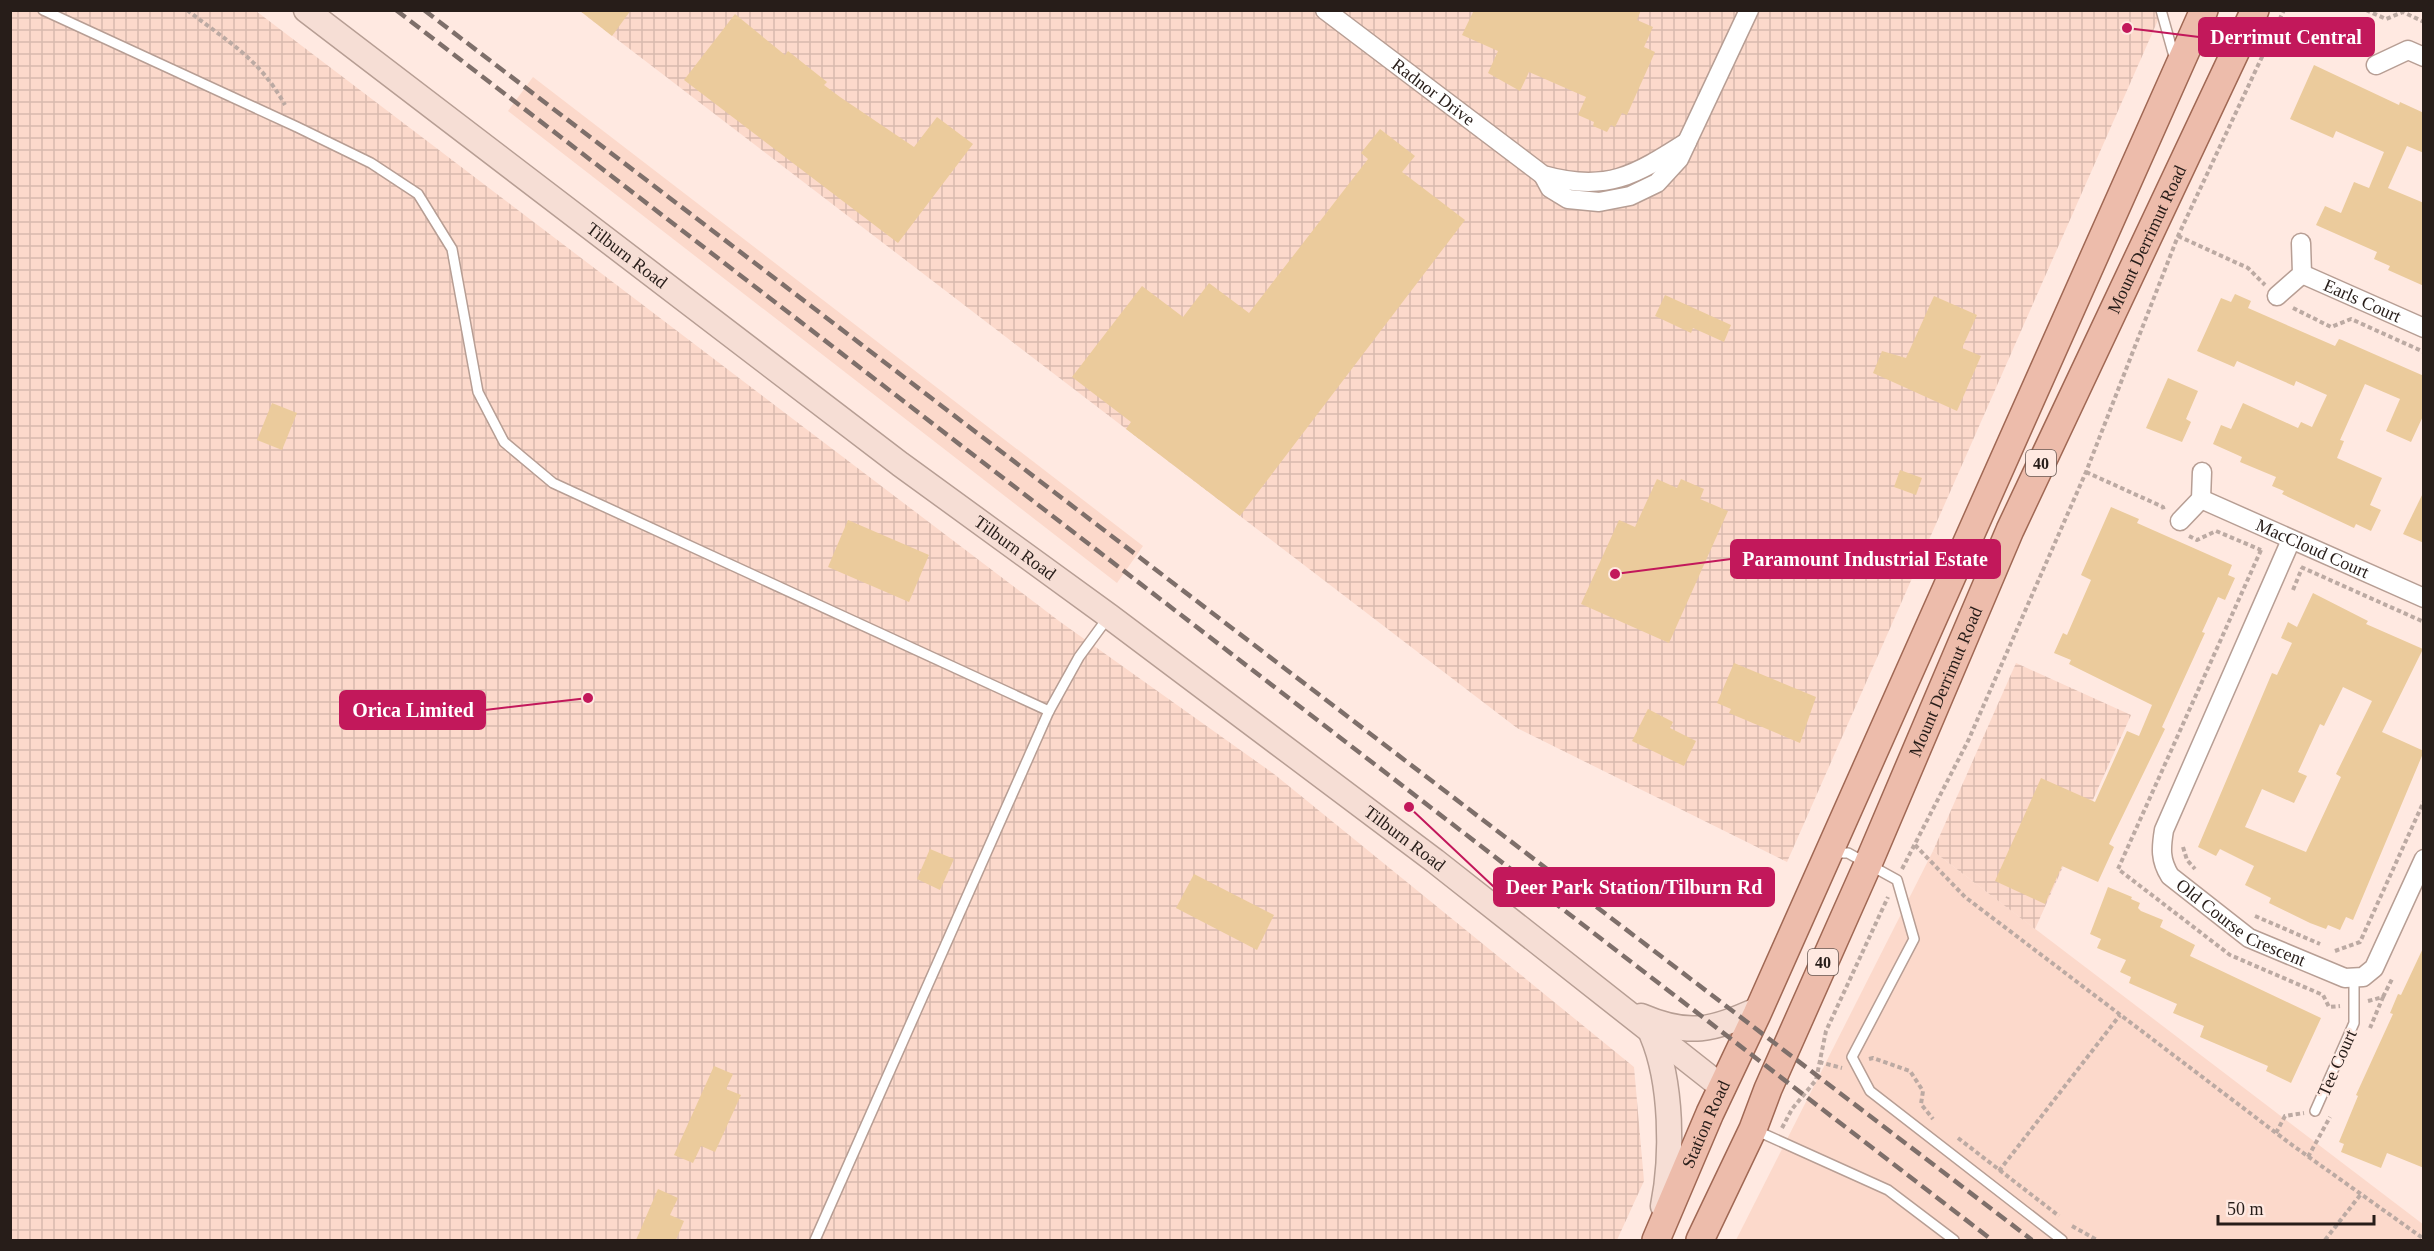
<svg xmlns="http://www.w3.org/2000/svg" width="2434" height="1251" font-family="'Times New Roman',serif">
	<style>
		.built { fill: #fcd9cb }
		.industrial { fill: url(#industrial-grid) }
		.building { fill: #ebcb9c; fill-rule: evenodd }
		.lines { fill: none; stroke-linecap: round; stroke-linejoin: round }
		.lane-casing { stroke: #b79e94; stroke-width: 12 }
		.street-casing { stroke: #b79e94; stroke-width: 21 }
		.secondary-casing { stroke: #b79e94; stroke-width: 27 }
		.primary-casing { stroke: #a06854; stroke-width: 30 }
		.path { stroke: #bcaaa3; stroke-width: 4; stroke-dasharray: 4.5 3; stroke-linecap: butt }
		.lane { stroke: #fff; stroke-width: 9 }
		.street { stroke: #fff; stroke-width: 18 }
		.secondary { stroke: #f6ded5; stroke-width: 24 }
		.primary { stroke: #edbcab; stroke-width: 27 }
		.rail { stroke: #7e6f6a; stroke-width: 4.5; stroke-dasharray: 12 6; stroke-linecap: butt }
		.labels { text-anchor: middle; stroke-width: 4.5; stroke-linejoin: round; paint-order: stroke }
		.shield { fill: #ffe9e1; stroke: #685a55; stroke-width: 1.5 }
		.shield-label { font-size: 16px; font-weight: bold; fill: #271d19 }
		.street-label { font-size: 18px; fill: #271d19; stroke: #ffe9e1 }
		.leader { fill: none; stroke: #c2185b; stroke-width: 2 }
		.callout-dot { fill: #c2185b; stroke: #ffe9e1; stroke-width: 2 }
		.callout { fill: #c2185b; stroke: #c2185b; stroke-width: 2 }
		.callout-label { font-size: 20px; text-anchor: middle; font-weight: bold; fill: #fff }
	</style>
	<defs>
		<pattern id="industrial-grid" width="8" height="8" patternUnits="userSpaceOnUse" patternTransform="scale(1.5)"><rect width="8" height="8" fill="#fcd9cb"/><path d="M0 4h8M4 0v8" fill="none" stroke="#d8baae"/></pattern>
	</defs>
	<rect width="100%" height="100%" fill="#ffe9e1"/>
	<g class="built">
		<polygon points="533,77 1143,546 1117,583 508,111"/>
		<polygon points="1933,851 2424,1225 2423,1240 1736,1240"/>
	</g>
	<g class="industrial">
		<polygon points="10,11 256,11 1059,621 1274,774 1634,1067 1644,1181 1617,1240 11,1240"/>
		<polygon points="580,11 2162,11 1787,862 1517,728"/>
		<polygon points="2016,663 2131,715 2035,929 1933,851"/>
	</g>
	<g class="building">
		<polygon points="579,10 631,10 612,36"/>
		<polygon points="1474,10 1641,10 1637,20 1653,27 1644,47 1655,52 1627,115 1622,113 1615,127 1611,125 1607,132 1593,126 1594,122 1578,115 1586,97 1529,72 1520,91 1488,73 1498,51 1462,35"/>
		<polygon points="735,14 785,55 788,51 827,82 824,85 840,97 914,147 937,117 973,144 898,243 684,80"/>
		<polygon points="2314,65 2399,105 2400,102 2424,113 2424,153 2407,146 2388,188 2424,203 2424,286 2388,270 2390,266 2374,259 2377,252 2316,225 2325,206 2341,213 2354,182 2369,188 2384,152 2336,131 2333,138 2290,119"/>
		<polygon points="1380,129 1415,156 1402,172 1465,220 1240,516 1126,429 1131,422 1072,377 1142,286 1183,317 1209,283 1249,313 1368,159 1361,153"/>
		<polygon points="2235,294 2251,301 2248,308 2305,333 2335,346 2339,339 2342,340 2424,376 2424,414 2411,442 2386,431 2400,399 2365,384 2340,440 2344,441 2337,458 2382,478 2370,505 2381,510 2371,531 2356,524 2354,528 2282,494 2284,491 2272,486 2276,477 2240,462 2242,457 2213,444 2221,425 2231,429 2243,403 2298,428 2301,422 2312,427 2327,395 2296,381 2294,386 2237,361 2234,367 2197,351 2221,298 2231,302"/>
		<polygon points="1665,295 1731,325 1724,342 1693,328 1691,333 1655,316"/>
		<polygon points="1934,296 1977,315 1962,348 1981,356 1957,411 1873,373 1882,351 1906,358"/>
		<polygon points="2168,378 2198,391 2186,419 2191,422 2182,442 2146,428"/>
		<polygon points="272,403 297,413 282,450 257,440"/>
		<polygon points="1900,470 1922,478 1916,495 1894,487"/>
		<polygon points="1657,479 1677,488 1681,479 1704,489 1700,499 1728,511 1669,643 1581,604 1619,520 1635,527"/>
		<polygon points="2424,491 2424,543 2403,534"/>
		<polygon points="2111,507 2139,519 2137,523 2232,565 2228,575 2235,578 2225,600 2218,597 2202,632 2205,633 2162,727 2165,729 2109,844 2114,847 2098,882 2062,866 2045,904 1995,881 2041,778 2095,802 2127,731 2139,736 2152,705 2069,664 2071,660 2054,653 2063,633 2067,635 2091,580 2081,575"/>
		<polygon points="848,520 929,555 909,602 828,567"/>
		<path d="M2313 593 2368 621 2366 624 2423 649 2382 732 2424 751 2353 920 2346 917 2340 930 2328 925 2326 929 2310 923 2269 903 2271 898 2245 885 2254 866 2220 849 2216 856 2198 847 2272 673 2277 675 2292 643 2281 638 2288 622 2297 627ZM2343 687 2372 701 2336 774 2341 777 2306 852 2245 827 2262 789 2294 803 2307 776 2298 772 2320 724 2324 726Z"/>
		<polygon points="1734,663 1816,697 1800,743 1729,713 1731,709 1717,703"/>
		<polygon points="1648,709 1673,722 1670,728 1696,741 1684,766 1632,741"/>
		<polygon points="930,849 954,859 940,890 917,879"/>
		<polygon points="1194,874 1274,915 1257,950 1176,908"/>
		<polygon points="2108,887 2132,897 2131,899 2140,903 2138,908 2141,911 2163,920 2160,927 2195,945 2190,956 2321,1018 2291,1083 2266,1071 2268,1066 2200,1037 2204,1026 2173,1013 2177,1004 2129,983 2131,977 2120,972 2126,960 2097,948 2101,939 2090,934"/>
		<polygon points="2424,946 2424,1168 2387,1153 2381,1168 2341,1152 2344,1144 2339,1142 2358,1096 2356,1095 2393,1014 2390,1013 2398,994 2401,995"/>
		<polygon points="714,1066 733,1074 726,1089 741,1095 715,1152 701,1146 693,1163 674,1155"/>
		<polygon points="658,1189 678,1198 670,1215 684,1221 676,1240 636,1240"/>
	</g>
	<g class="lines">
		<g class="lane-casing">
			<g id="lane">
				<polyline points="43,10 297,127 371,163 418,194 452,249 478,392 504,442 553,483 1049,711"/>
				<polyline points="2161,10 2175,60"/>
				<polyline points="1834,853 1848,853 1897,880 1914,939 1852,1057 1870,1091 2062,1240"/>
				<polyline points="2315,1111 2354,1023 2354,977"/>
				<polyline points="1755,1130 1888,1190 1954,1240"/>
				<polyline points="815,1240 1049,711 1079,657 1109,616"/>
			</g>
		</g>
		<g class="street-casing">
			<g id="street">
				<path id="s1" d="M1325 10 1543 175C1607 193 1635 175 1687 142"/>
				<polyline points="2376,65 2408,50 2424,57"/>
				<polyline points="1543,175 1550,188 1568,199 1599,202 1630,196 1657,183 1679,159 1749,10"/>
				<path id="s2" d="M2302 274 2424 328"/>
				<polyline points="2277,296 2302,274 2301,243"/>
				<path id="s3" d="M2201 499 2424 598"/>
				<polyline points="2180,521 2201,499 2202,472"/>
				<path id="s4" d="M2291 540 2164 830C2161 848 2160 860 2170 876L2249 938 2345 978 2363 977 2374 968 2424 859"/>
			</g>
		</g>
		<g class="secondary-casing">
			<g id="secondary">
				<path id="s5" d="M306 10 900 464 1109 616 1435 861 1723 1088"/>
				<path d="M1641 1016C1690 1037 1712 1030 1759 1009"/>
				<path d="M1652 1035C1672 1082 1673 1156 1663 1206"/>
			</g>
		</g>
		<g class="primary-casing">
			<g id="primary">
				<path id="s6" d="M1656 1240 1710 1113 1757 1014 2204 10"/>
				<path id="s7" d="M1700 1240 1753 1129 1768 1089 1868 864 2010 530 2255 10"/>
			</g>
		</g>
		<g class="path">
			<path d="M187 10C228 42 259 58 285 105"/>
			<polyline points="2366,10 2386,19 2403,12 2424,22"/>
			<polyline points="2178,236 2248,268 2265,285"/>
			<polyline points="2293,308 2331,327 2351,319 2424,352"/>
			<polyline points="2086,472 2163,507 2164,511"/>
			<polyline points="2189,536 2197,540 2216,531 2261,550"/>
			<polyline points="2261,550 2118,869 2230,955 2323,995 2329,1007 2340,1006"/>
			<polyline points="2301,567 2424,622"/>
			<polyline points="2293,590 2302,568"/>
			<polyline points="1915,845 1965,897 2292,1145 2424,1239"/>
			<polyline points="2183,847 2187,860 2195,869"/>
			<polyline points="1902,869 1968,741 2086,472 2178,236 2284,10"/>
			<polyline points="2255,916 2320,944"/>
			<polyline points="2335,951 2360,942 2424,801"/>
			<polyline points="2383,997 2392,979"/>
			<polyline points="2368,1001 2383,997 2370,1028"/>
			<polyline points="1869,1059 1873,1058 1910,1071 1923,1091 1921,1104 1933,1119"/>
			<polyline points="1819,1062 1842,1068"/>
			<polyline points="1782,1128 1792,1109 1816,1080 1826,1031 1888,897"/>
			<polyline points="2276,1133 2285,1116 2304,1113"/>
			<polyline points="1958,1138 2059,1216"/>
			<polyline points="2308,1157 2330,1117"/>
			<polyline points="1999,1171 2120,1015"/>
			<polyline points="2072,1226 2097,1240"/>
			<polyline points="2325,1240 2361,1194"/>
		</g>
		<use href="#lane" class="lane"/>
		<use href="#street" class="street"/>
		<use href="#secondary" class="secondary"/>
		<use href="#primary" class="primary"/>
		<g class="rail">
			<polyline points="396,10 1992,1240"/>
			<polyline points="424,10 2032,1240"/>
		</g>
	</g>
	<g class="labels">
		<g class="shield">
			<rect x="2026" y="450" width="30" height="26" rx="4.5"/>
			<rect x="1808" y="949" width="30" height="26" rx="4.5"/>
		</g>
		<g class="shield-label">
			<text x="2041" y="469">40</text>
			<text x="1823" y="968">40</text>
		</g>
		<g class="street-label">
			<text dy="6" stroke="none"><textPath href="#s1" startOffset="136">Radnor Drive</textPath></text>
			<text dy="6" stroke="none"><textPath href="#s7" startOffset="1096">Mount Derrimut Road</textPath></text>
			<text dy="6" stroke="none"><textPath href="#s5" startOffset="404">Tilburn Road</textPath></text>
			<text dy="6" stroke="none"><textPath href="#s2" startOffset="66">Earls Court</textPath></text>
			<text dy="6" stroke="none"><textPath href="#s5" startOffset="890">Tilburn Road</textPath></text>
			<text dy="6" stroke="none"><textPath href="#s3" startOffset="122">MacCloud Court</textPath></text>
			<text dy="6" stroke="none"><textPath href="#s7" startOffset="610">Mount Derrimut Road</textPath></text>
			<text dy="6" stroke="none"><textPath href="#s5" startOffset="1376">Tilburn Road</textPath></text>
			<text dy="6" stroke="none"><textPath href="#s4" startOffset="450">Old Course Crescent</textPath></text>
			<text transform="translate(2337 1063) rotate(-66)" y="6">Tee Court</text>
			<text dy="6" stroke="none"><textPath href="#s6" startOffset="126">Station Road</textPath></text>
		</g>
	</g>
	<path class="leader" d="M2127 28L2199 37M1615 574L1731 559M588 698L485 710M1409 807L1494 887"/>
	<g class="callout-dot">
		<circle cx="2127" cy="28" r="6"/>
		<circle cx="1615" cy="574" r="6"/>
		<circle cx="588" cy="698" r="6"/>
		<circle cx="1409" cy="807" r="6"/>
	</g>
	<g class="callout">
		<rect x="2199" y="18" width="175" height="38" rx="6"/>
		<rect x="1731" y="540" width="269" height="38" rx="6"/>
		<rect x="340" y="691" width="145" height="38" rx="6"/>
		<rect x="1494" y="868" width="280" height="38" rx="6"/>
	</g>
	<g class="callout-label">
		<text x="2286" y="44">Derrimut Central</text>
		<text x="1865" y="566">Paramount Industrial Estate</text>
		<text x="413" y="717">Orica Limited</text>
		<text x="1634" y="894">Deer Park Station/Tilburn Rd</text>
	</g>
	<rect width="2434" height="1251" fill="none" stroke="#271d19" stroke-width="24"/>
	<path d="M2218 1215v9h156v-9" fill="none" stroke="#271d19" stroke-width="3"/>
	<text x="2227" y="1215" font-size="18" fill="#271d19" stroke="#ffe9e1" stroke-width="4.5" paint-order="stroke">50 m</text>
</svg>
